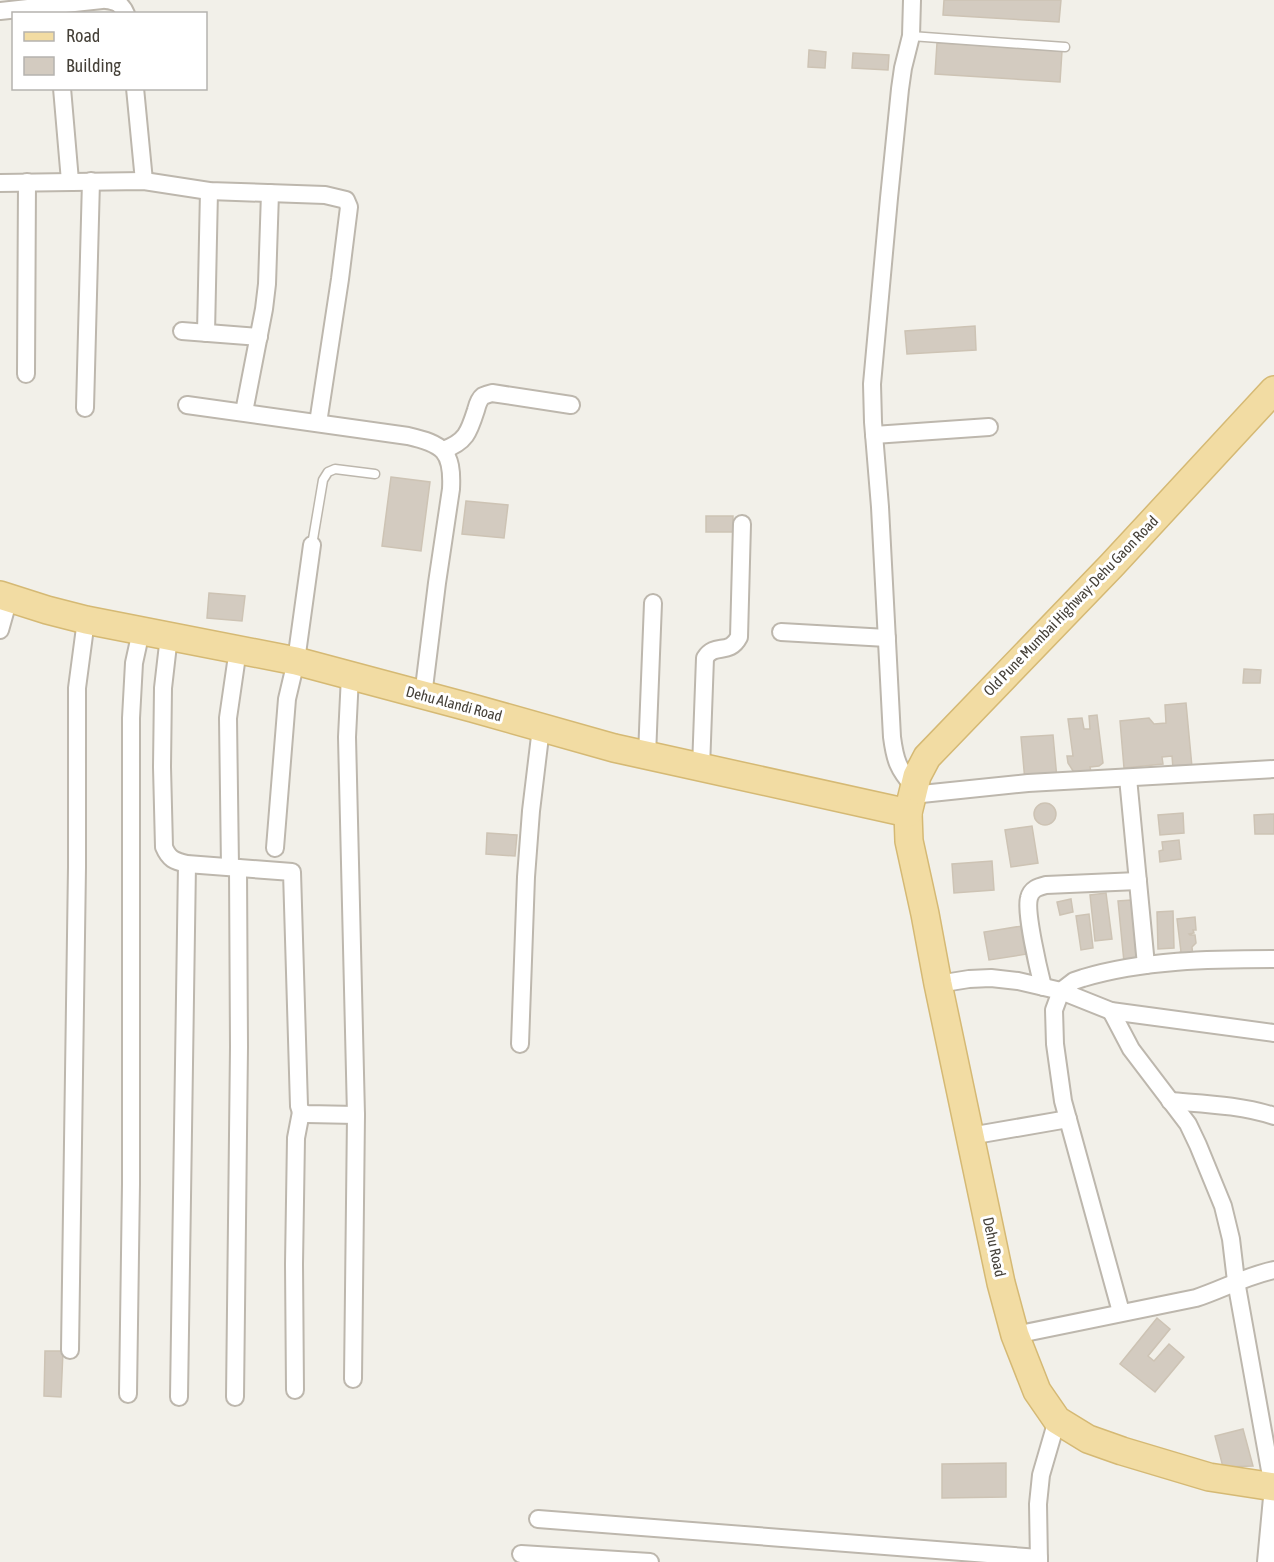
<svg xmlns="http://www.w3.org/2000/svg" width="1274" height="1562" font-family="'Asap Condensed',sans-serif">
	<style>
		.building { fill: #d3cbc0; stroke: #cdc3b4; stroke-width: 1.5 }
		.lines { fill: none; stroke-linecap: round; stroke-linejoin: round }
		.lane-casing { stroke: #bdb7ad; stroke-width: 11 }
		.street-casing { stroke: #bdb7ad; stroke-width: 20 }
		.primary-casing { stroke: #d5b974; stroke-width: 30 }
		.lane { stroke: #fff; stroke-width: 8 }
		.street { stroke: #fff; stroke-width: 16 }
		.primary { stroke: #f2dca3; stroke-width: 27 }
		.labels { text-anchor: middle; stroke-width: 6; stroke-linejoin: round; paint-order: stroke }
		.street-label { font-size: 15px; fill: #454038; stroke: #fff }
	</style>
	<rect width="100%" height="100%" fill="#f2f0e9"/>
	<g class="building">
		<polygon points="944,0 1061,0 1059,22 943,15"/>
		<polygon points="937,43 1062,51 1060,82 935,74"/>
		<polygon points="809,50 826,52 825,68 808,67"/>
		<polygon points="853,53 889,55 888,70 852,68"/>
		<polygon points="975,326 976,350 907,354 905,331"/>
		<polygon points="391,477 430,482 421,551 382,546"/>
		<polygon points="466,501 508,505 504,538 462,534"/>
		<rect x="706" y="516" width="27" height="16"/>
		<polygon points="209,593 245,596 242,621 207,618"/>
		<polygon points="1244,669 1261,670 1260,683 1243,683"/>
		<polygon points="1186,703 1192,767 1173,768 1172,756 1162,757 1163,764 1124,768 1120,721 1149,718 1154,724 1166,723 1165,705"/>
		<polygon points="1097,715 1103,763 1099,766 1090,767 1091,772 1075,774 1068,763 1067,756 1073,756 1068,719 1082,718 1084,729 1090,729 1089,716"/>
		<polygon points="1053,735 1057,779 1025,781 1021,737"/>
		<circle cx="1045" cy="814" r="11"/>
		<polygon points="1183,813 1184,833 1160,835 1158,815"/>
		<polygon points="1274,814 1274,834 1255,834 1254,815"/>
		<polygon points="1032,826 1038,863 1011,867 1005,830"/>
		<polygon points="487,833 517,835 515,856 486,854"/>
		<polygon points="1179,840 1181,859 1160,862 1159,851 1163,850 1162,842"/>
		<polygon points="992,861 994,890 954,893 952,864"/>
		<polygon points="1106,893 1112,939 1095,941 1090,895"/>
		<polygon points="1071,899 1073,912 1060,915 1057,902"/>
		<polygon points="1131,900 1137,961 1124,962 1118,901"/>
		<polygon points="1173,911 1174,948 1158,949 1157,912"/>
		<polygon points="1089,914 1093,948 1081,950 1076,916"/>
		<polygon points="1195,917 1196,930 1193,930 1194,933 1189,934 1190,935 1195,935 1196,943 1192,947 1193,957 1179,956 1178,953 1181,952 1177,919"/>
		<polygon points="1022,926 1027,954 989,960 984,932"/>
		<polygon points="1157,1318 1170,1329 1148,1356 1154,1361 1169,1344 1184,1357 1155,1392 1120,1364"/>
		<polygon points="45,1351 63,1351 61,1397 44,1396"/>
		<polygon points="1243,1429 1253,1466 1223,1467 1215,1436"/>
		<polygon points="1006,1463 1006,1497 942,1498 942,1464"/>
	</g>
	<g class="lines">
		<g class="lane-casing">
			<g id="lane">
				<polyline points="911,36 1065,47"/>
				<polyline points="312,545 323,480 328,472 335,469 375,474"/>
			</g>
		</g>
		<g class="street-casing">
			<g id="street">
				<path d="M106 0C116 1 122 4 126 14"/>
				<path d="M912 0 911 36 903 68 900 89 889 198 872 384 873 422 880 507 892 737C895 760 898 769 914 787"/>
				<polyline points="0,11 102,0"/>
				<polyline points="62,88 70,181"/>
				<polyline points="135,88 144,181"/>
				<polyline points="0,183 144,181 209,191 325,195 346,200 349,207 340,279 318,423"/>
				<polyline points="182,331 259,337"/>
				<polyline points="206,333 209,191"/>
				<polyline points="26,374 27,182"/>
				<path d="M187 405 408 436C443 444 453 451 451 489L437 583 423 696"/>
				<polyline points="85,408 91,181"/>
				<polyline points="244,412 264,309 267,284 270,193"/>
				<polyline points="874,435 989,427"/>
				<path d="M443 450C466 442 469 432 476 410 477 406 479 399 483 396 483 396 491 393 492 393L571 405"/>
				<polyline points="0,630 9,598"/>
				<polyline points="781,632 887,638"/>
				<path d="M169 636 163 688 162 767 164 847C169 859 174 861 187 864L292 872 299 1106 301 1112 307 1114 356 1115"/>
				<polyline points="350,676 347,737 356,1115 353,1379"/>
				<polyline points="647,756 653,603"/>
				<path d="M701 768 705 658C715 642 729 656 739 637L742 524"/>
				<polyline points="1128,778 1146,965"/>
				<polyline points="912,795 1028,783 1274,769"/>
				<polyline points="275,848 287,699 296,661 312,545"/>
				<polyline points="230,867 228,718 238,649"/>
				<polyline points="938,984 969,979 991,978 1018,981 1061,991 1111,1011 1274,1033"/>
				<path d="M1043 987C1039 971 1025 912 1029 898 1031 889 1038 887 1046 885L1138 881"/>
				<polyline points="1111,1011 1131,1049 1188,1124 1198,1145 1223,1206 1231,1239 1236,1281 1273,1487 1266,1562"/>
				<polyline points="520,1044 526,877 531,811 541,728"/>
				<path d="M1170 1101C1205 1104 1241 1105 1274 1116"/>
				<polyline points="970,1136 1068,1119"/>
				<path d="M1121 1312 1063 1101 1055 1044 1054 1010 1061 991 1074 981 1083 978C1143 960 1211 959 1274 959"/>
				<path d="M1015 1335 1196 1298C1223 1289 1246 1276 1274 1270"/>
				<polyline points="70,1350 77,867 77,688 86,620"/>
				<polyline points="295,1390 294,1264 296,1138 301,1112"/>
				<polyline points="128,1394 131,1184 131,718 134,663 141,631"/>
				<polyline points="179,1397 187,864"/>
				<polyline points="235,1397 239,1047 238,868"/>
				<polyline points="538,1519 1039,1558"/>
				<polyline points="521,1554 650,1562"/>
				<polyline points="1039,1562 1038,1504 1041,1475 1057,1420"/>
			</g>
		</g>
		<g class="primary-casing">
			<g id="primary">
				<polyline points="1274,390 1112,565 927,757 917,776 908,813 909,841 925,914 938,984 1001,1283 1015,1335 1037,1391 1057,1420 1088,1439 1122,1451 1209,1477 1274,1487"/>
				<polyline points="0,595 47,610 86,620 296,661 472,708 614,748 908,813"/>
			</g>
		</g>
		<use href="#lane" class="lane"/>
		<use href="#street" class="street"/>
		<use href="#primary" class="primary"/>
	</g>
	<g class="labels">
		<g class="street-label">
			<text transform="translate(1071 606) rotate(-46)" y="5">Old Pune Mumbai Highway-Dehu Gaon Road</text>
			<text transform="translate(454 704) rotate(15)" y="5">Dehu Alandi Road</text>
			<text transform="translate(994 1247) rotate(78)" y="5">Dehu Road</text>
		</g>
	</g>
	<rect x="12" y="12" width="195" height="78" fill="#ffffff" stroke="#b5b3af" stroke-width="1.5"/>
	<rect x="24" y="32" width="30" height="9" fill="#f2dca3" stroke="#b5b3af" stroke-width="1.5"/>
	<text x="66" y="42" font-size="18" fill="#454038">Road</text>
	<rect x="24" y="57" width="30" height="18" fill="#d3cbc0" stroke="#b5b3af" stroke-width="1.5"/>
	<text x="66" y="72" font-size="18" fill="#454038">Building</text>
</svg>
